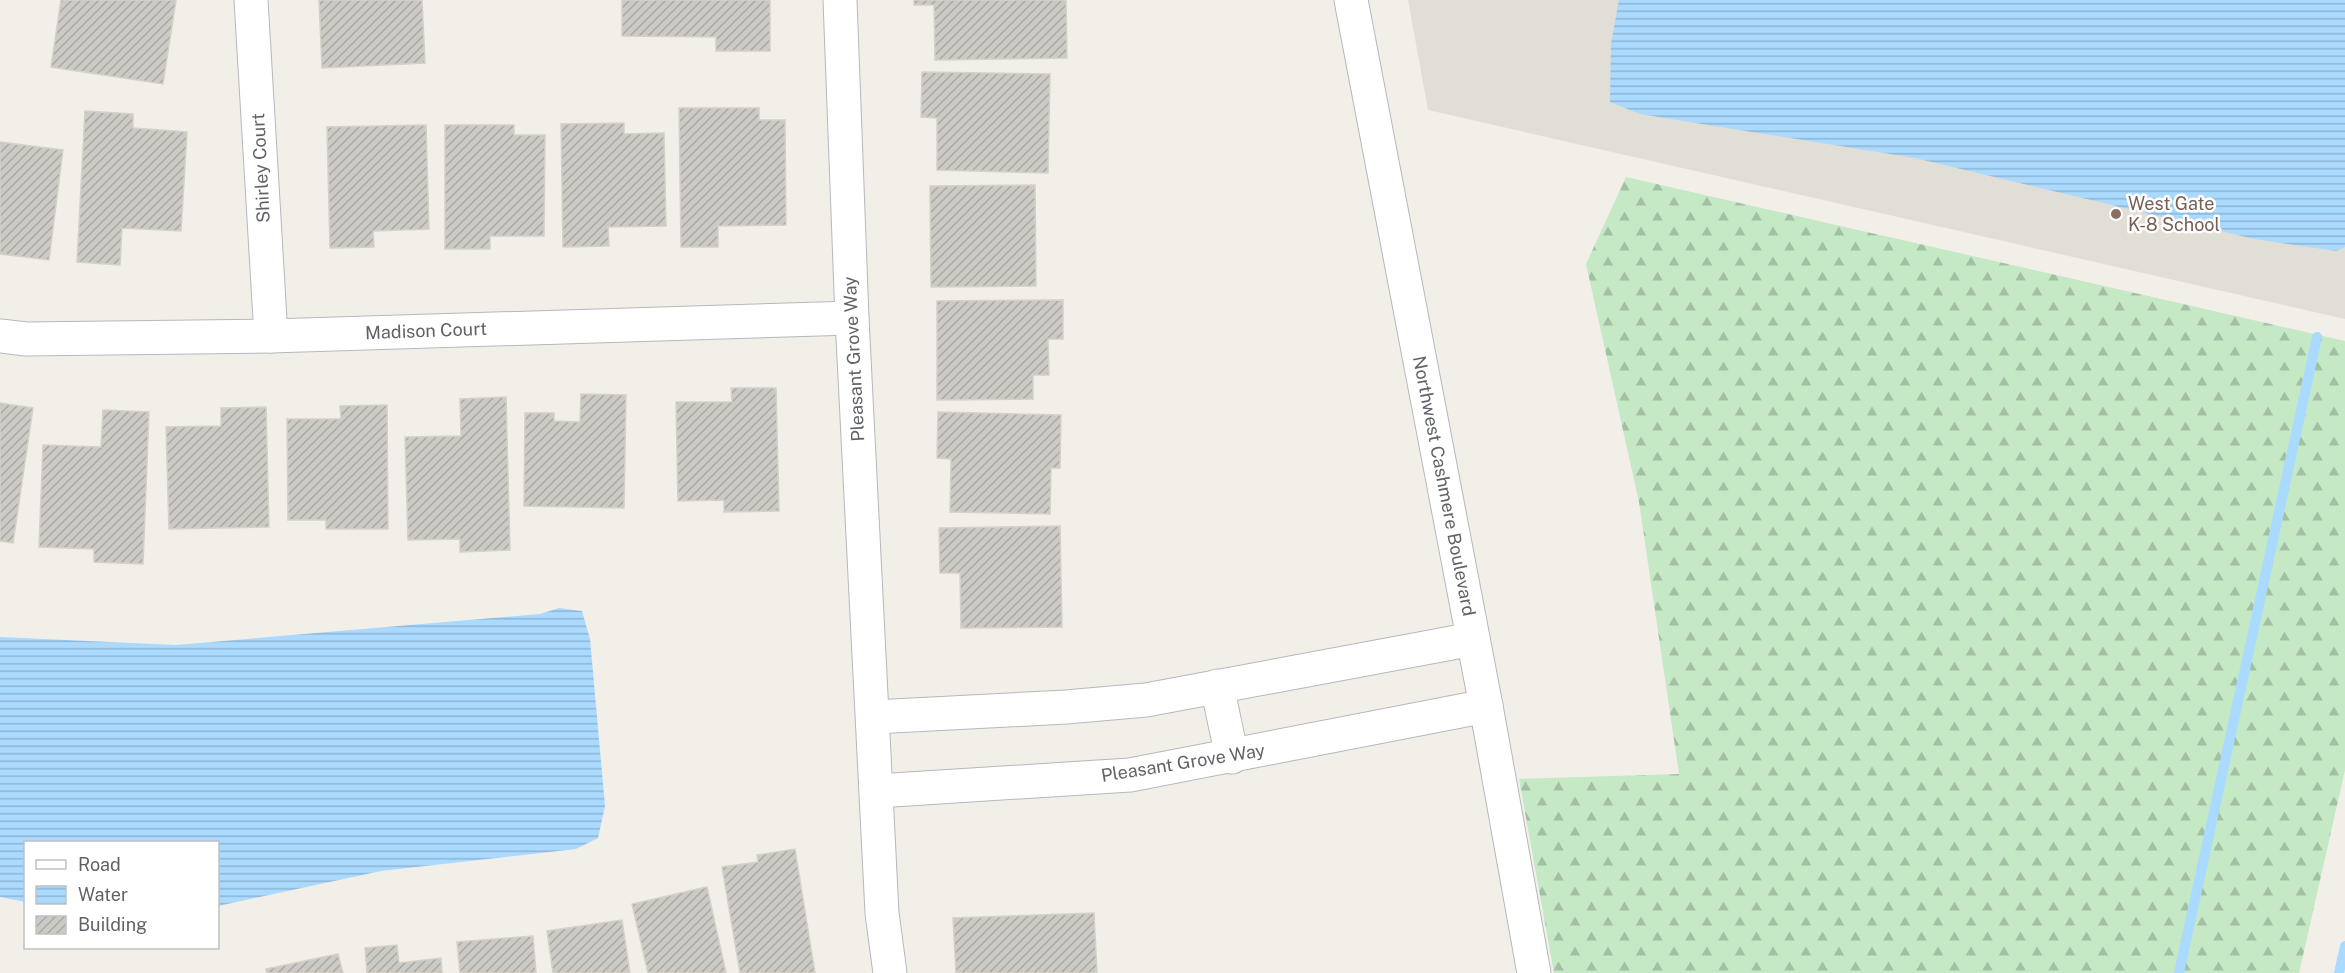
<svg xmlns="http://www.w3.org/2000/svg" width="2345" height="973" font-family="'Public Sans',sans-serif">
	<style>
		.education { fill: #e1ded6 }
		.forest { fill: url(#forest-firs) }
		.water { fill: url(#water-rules) }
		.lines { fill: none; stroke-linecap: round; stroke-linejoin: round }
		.stream { stroke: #aadaff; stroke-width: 10 }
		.building { fill: url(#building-hatch); stroke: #d6d1c6; stroke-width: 1.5 }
		.minor-casing { stroke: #b5b8bc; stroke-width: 35 }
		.minor { stroke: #fff; stroke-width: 33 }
		.education-dot { fill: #8d6e63; stroke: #fff; stroke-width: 2 }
		.labels { text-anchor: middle; stroke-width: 5; stroke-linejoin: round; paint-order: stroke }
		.street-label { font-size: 18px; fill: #5f6368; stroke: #fff }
		.education-label { font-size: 18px; fill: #785e54; stroke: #fff; text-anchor: start }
	</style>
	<defs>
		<pattern id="forest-firs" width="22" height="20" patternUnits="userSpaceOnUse" patternTransform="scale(1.5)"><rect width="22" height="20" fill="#c5e8c5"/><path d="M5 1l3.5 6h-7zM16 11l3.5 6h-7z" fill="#a3c0a4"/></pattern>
		<pattern id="water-rules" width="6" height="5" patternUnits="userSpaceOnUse" patternTransform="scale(1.5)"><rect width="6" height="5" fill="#aadaff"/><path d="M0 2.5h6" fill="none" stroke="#8eb4d2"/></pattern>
		<pattern id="building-hatch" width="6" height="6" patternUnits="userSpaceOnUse" patternTransform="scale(1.5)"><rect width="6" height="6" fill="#cccac5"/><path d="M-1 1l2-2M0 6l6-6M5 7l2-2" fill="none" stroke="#a9a8a4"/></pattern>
	</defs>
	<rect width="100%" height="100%" fill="#f1efe8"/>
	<polygon class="education" points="1408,0 2345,0 2345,319 1428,110"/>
	<polygon class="forest" points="1626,177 2345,341 2345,770 2299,973 1554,973 1519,779 1679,774 1639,502 1586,264"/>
	<g class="water">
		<polygon points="1619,0 2345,0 2345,247 2336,251 2254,239 1915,158 1640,114 1610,102 1611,43"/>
		<polygon points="559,608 582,611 590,639 605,806 598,838 576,849 381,871 218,906 218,842 26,842 25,902 0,897 0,637 176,645 540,614"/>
	</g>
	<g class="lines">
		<g class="stream">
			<polyline points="2179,973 2317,337"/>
			<polyline points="2339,973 2345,946"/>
		</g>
	</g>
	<g class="building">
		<polygon points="61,0 176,0 163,84 51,67"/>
		<polygon points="319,0 422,0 425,63 322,68"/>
		<polygon points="622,0 770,0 770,51 716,51 716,37 622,36"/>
		<polygon points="914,0 1066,0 1067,58 935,60 934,5 914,5"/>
		<polygon points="922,72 1050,74 1048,173 937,170 937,118 921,117"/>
		<polygon points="679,108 759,108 759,120 785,120 786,225 718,226 718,247 681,247"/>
		<polygon points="85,111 133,114 133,128 187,132 181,231 122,228 120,265 77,262"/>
		<polygon points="624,123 624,134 664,133 666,226 608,227 609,246 563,247 561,124"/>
		<polygon points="426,125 429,229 373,231 374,247 330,248 327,127"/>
		<polygon points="445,125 514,125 514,135 545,135 544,236 490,236 490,249 445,249"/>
		<polygon points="0,142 63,150 49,260 0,254"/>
		<polygon points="1035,185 1036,286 931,287 930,186"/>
		<polygon points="1063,300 1063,339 1048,339 1049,375 1033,375 1033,399 937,400 937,301"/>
		<polygon points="731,388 776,388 779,511 724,512 724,500 678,501 676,402 732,402"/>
		<polygon points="581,394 626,395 624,508 524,506 525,413 554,413 554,421 580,422"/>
		<polygon points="506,397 510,550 460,552 460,539 408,540 405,437 461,436 460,399"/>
		<polygon points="0,403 33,408 13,543 0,541"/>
		<polygon points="387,405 388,529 326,529 326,520 288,520 287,419 341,419 340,406"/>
		<polygon points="266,407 269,527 169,529 166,427 221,426 221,408"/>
		<polygon points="103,410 149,412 143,564 94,562 94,549 39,547 43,445 101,447"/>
		<polygon points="938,412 1061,415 1060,468 1051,468 1050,514 950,512 951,459 937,458"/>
		<polygon points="1060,526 1062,627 961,628 960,573 940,573 939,528"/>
		<polygon points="795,849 815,973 740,973 722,867 758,862 757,855"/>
		<polygon points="707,887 726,973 648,973 632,904"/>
		<polygon points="1094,913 1097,973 956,973 953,918"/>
		<polygon points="622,920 630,973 553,973 547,931"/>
		<polygon points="533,936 536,973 460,973 457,942"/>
		<polygon points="397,945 399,963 441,958 442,973 367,973 365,948"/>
		<polygon points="338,954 343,973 267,973 266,969"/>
	</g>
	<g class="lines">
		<g class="minor-casing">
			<g id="minor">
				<polyline points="251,0 271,336"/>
				<polyline points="840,0 852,318 882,913 890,973"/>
				<polyline points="1351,0 1486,706 1534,973"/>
				<polyline points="0,336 26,339 271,336 852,318"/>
				<polyline points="1217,686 1232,757"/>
				<polyline points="874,717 1066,707 1146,700 1473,639"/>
				<polyline points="877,791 1130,775 1486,706"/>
			</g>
		</g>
		<use href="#minor" class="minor"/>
	</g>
	<circle class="education-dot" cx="2116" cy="214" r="6"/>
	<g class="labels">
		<g class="street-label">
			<text transform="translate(261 168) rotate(-93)" y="6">Shirley Court</text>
			<text transform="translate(426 331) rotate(-2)" y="6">Madison Court</text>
			<text transform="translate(854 359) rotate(-93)" y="6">Pleasant Grove Way</text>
			<text transform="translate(1444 486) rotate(79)" y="6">Northwest Cashmere Boulevard</text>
			<text transform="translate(1183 763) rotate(-9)" y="6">Pleasant Grove Way</text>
		</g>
		<g class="education-label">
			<text x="2128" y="210">West Gate<tspan x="2128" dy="21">K-8 School</tspan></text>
		</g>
	</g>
	<rect x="24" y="841" width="195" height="108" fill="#ffffff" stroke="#bfc1c3" stroke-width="1.5"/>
	<rect x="36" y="860" width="30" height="9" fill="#ffffff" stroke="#bfc1c3" stroke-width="1.5"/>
	<text x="78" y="871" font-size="18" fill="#5f6368">Road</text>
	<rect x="36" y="886" width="30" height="18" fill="url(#water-rules)" stroke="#bfc1c3" stroke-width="1.5"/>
	<text x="78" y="901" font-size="18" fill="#5f6368">Water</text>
	<rect x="36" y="916" width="30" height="18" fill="url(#building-hatch)" stroke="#bfc1c3" stroke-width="1.5"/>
	<text x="78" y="931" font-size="18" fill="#5f6368">Building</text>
</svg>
